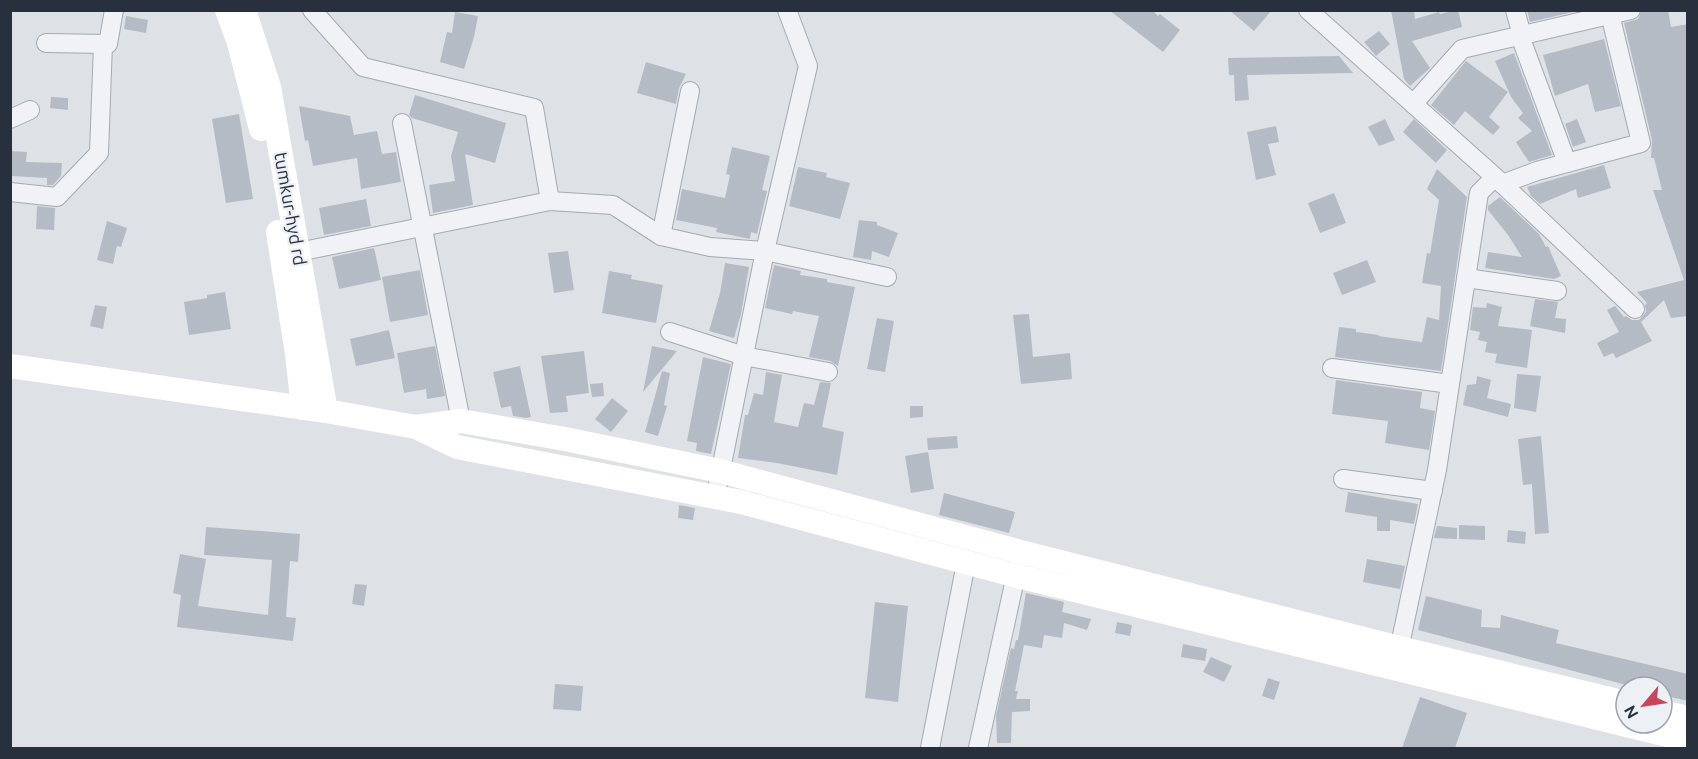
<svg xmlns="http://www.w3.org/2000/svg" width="1698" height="759" font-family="Ubuntu,sans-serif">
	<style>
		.building { fill: #b5bbc4 }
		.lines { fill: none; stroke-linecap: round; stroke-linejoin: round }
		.minor-casing { stroke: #a4a9b1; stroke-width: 20 }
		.minor { stroke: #f0f2f6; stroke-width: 18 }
		.secondary { stroke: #fff; stroke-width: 24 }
		.labels { text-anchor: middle; stroke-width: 4.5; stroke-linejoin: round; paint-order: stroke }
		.street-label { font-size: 18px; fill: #28303d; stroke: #edf0f5 }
	</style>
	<rect width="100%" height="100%" fill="#dee2e7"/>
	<g class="building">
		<polygon points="1109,10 1152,10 1158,16 1160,14 1180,30 1163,52"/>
		<polygon points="1229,10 1272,10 1254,31"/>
		<polygon points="1391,10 1414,10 1415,19 1439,12 1440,14 1458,10 1462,27 1412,41 1430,68 1410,86 1404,79"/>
		<polygon points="1527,10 1573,10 1573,12 1530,22"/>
		<polygon points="1642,10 1668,10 1671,27 1688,24 1688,316 1671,318 1664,300 1641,322 1652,341 1616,358 1613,353 1604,357 1597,343 1619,332 1607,310 1615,306 1624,317 1626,316 1632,320 1639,320 1646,312 1645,305 1647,303 1637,292 1684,280 1653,190 1662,190 1654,158 1651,158 1652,140 1624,23 1638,19"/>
		<polygon points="455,12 478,16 474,37 464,69 440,62 447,32 452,33"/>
		<polygon points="126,16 148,20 146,33 124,29"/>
		<polygon points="1379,31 1390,44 1376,56 1364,42"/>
		<polygon points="1604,39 1621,106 1595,112 1588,84 1555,96 1543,55"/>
		<polygon points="1514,53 1552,155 1529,162 1516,142 1532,131 1518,118 1523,113 1511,97 1495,61"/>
		<polygon points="1339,56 1353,73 1247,75 1249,100 1235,101 1234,75 1229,75 1228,58"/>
		<polygon points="1466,61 1508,92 1489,117 1500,127 1493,135 1465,111 1454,125 1431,105"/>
		<polygon points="646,62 686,74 679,88 676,104 637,93"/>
		<polygon points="415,95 506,123 495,163 465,154 473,205 433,213 429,185 455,181 451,156 458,132 412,118 409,115"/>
		<polygon points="51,97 68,98 68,110 50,108"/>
		<polygon points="299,106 350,116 354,135 377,131 382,154 396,152 401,182 361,189 357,158 313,166 308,140 305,141"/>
		<polygon points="239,114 253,199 226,203 212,119"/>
		<polygon points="1385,119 1395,140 1379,146 1368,127"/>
		<polygon points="1414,119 1447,150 1436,163 1403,132"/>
		<polygon points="1577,119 1586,142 1573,147 1565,124"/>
		<polygon points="1276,126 1279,142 1268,144 1276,175 1256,180 1247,132"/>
		<polygon points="732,147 770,156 762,190 767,191 757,234 751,232 750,239 716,232 717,228 676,220 682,189 725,198 730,175 726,174"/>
		<polygon points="10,151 27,152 26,162 62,163 61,176 53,185 47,185 47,178 10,176"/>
		<polygon points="1604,165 1611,188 1578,198 1576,189 1540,204 1531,196 1527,187"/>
		<polygon points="798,167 827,173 826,177 850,183 840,219 789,206"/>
		<polygon points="1437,169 1467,197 1441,371 1335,357 1339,327 1356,329 1356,332 1379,335 1378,336 1422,342 1427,317 1439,320 1441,286 1422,283 1427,253 1430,254 1439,200 1427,189"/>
		<polygon points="1334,193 1346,223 1320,233 1308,203"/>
		<polygon points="1500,197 1539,234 1546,247 1548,246 1561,276 1554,279 1485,268 1488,252 1522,257 1508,235 1488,210 1488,206"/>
		<polygon points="366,199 371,226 324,235 319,208"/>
		<polygon points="37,206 55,208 54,230 36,229"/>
		<polygon points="859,220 877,222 877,225 898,233 889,257 872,251 871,260 853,257"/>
		<polygon points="107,221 127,228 121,247 117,246 113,264 97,260"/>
		<polygon points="374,248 381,280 339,289 332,257"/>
		<polygon points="568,251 574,290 554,293 548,253"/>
		<polygon points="1367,260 1376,282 1342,295 1333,273"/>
		<polygon points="725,263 749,267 741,314 734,338 709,331 720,293"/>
		<polygon points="774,265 801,271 800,275 827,279 827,282 855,287 838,366 830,361 809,357 819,316 793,311 792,314 765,308"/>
		<polygon points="420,270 428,315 390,322 382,277"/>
		<polygon points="609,271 632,275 631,279 663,285 656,323 602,313"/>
		<polygon points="225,292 231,329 189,335 184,302 207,298 207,295"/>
		<polygon points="1535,299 1558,302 1555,318 1566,319 1565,333 1530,326"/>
		<polygon points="1487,303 1502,307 1498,326 1532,330 1527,368 1495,363 1497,354 1485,352 1487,342 1478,340 1480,332 1470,330 1473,307 1486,308"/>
		<polygon points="95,305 107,307 103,329 90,326"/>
		<polygon points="1029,314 1033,357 1070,353 1072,379 1021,384 1013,315"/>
		<polygon points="877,318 894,321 885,372 867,369"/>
		<polygon points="389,330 395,358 356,366 350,339"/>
		<polygon points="435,346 445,396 427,399 426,389 404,393 397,353"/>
		<polygon points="652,346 677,351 643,392"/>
		<polygon points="584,351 589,393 566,396 568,412 550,413 541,356"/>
		<polygon points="703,357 731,364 711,454 696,451 697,443 687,441"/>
		<polygon points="520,366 531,417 527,418 513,416 511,406 501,408 493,372"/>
		<polygon points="662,371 670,373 664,405 667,406 658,436 645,432"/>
		<polygon points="766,372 782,375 774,422 798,427 804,403 814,405 820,382 831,383 822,427 844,432 837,475 777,463 738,458 745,415 748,415 754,393 763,395"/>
		<polygon points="1517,374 1541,376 1536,412 1514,408"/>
		<polygon points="1477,376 1491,380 1487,398 1511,404 1508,417 1463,405 1467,385 1476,384"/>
		<polygon points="1336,380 1422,392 1420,408 1435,411 1429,450 1385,443 1388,421 1332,414"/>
		<polygon points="603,383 604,396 592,397 590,384"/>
		<polygon points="612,398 628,411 611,432 595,419"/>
		<polygon points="910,406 923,406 923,417 910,418"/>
		<polygon points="957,436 958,448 928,450 927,438"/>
		<polygon points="1541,436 1549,533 1535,534 1532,484 1523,485 1518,439"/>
		<polygon points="928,452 934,489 911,493 905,456"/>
		<polygon points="1348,492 1418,504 1414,524 1390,520 1390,531 1377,531 1377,517 1345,512"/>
		<polygon points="944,493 1015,512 1009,533 939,515"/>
		<polygon points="679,505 695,508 693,520 678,518"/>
		<polygon points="1459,525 1485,526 1485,540 1459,539"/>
		<polygon points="1437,526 1457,528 1457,539 1434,538"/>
		<polygon points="206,527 300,534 298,562 290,561 286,617 296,618 293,641 177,627 181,595 173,593 180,554 206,559 198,606 268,615 272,560 204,555"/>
		<polygon points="1508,530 1526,532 1525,544 1507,542"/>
		<polygon points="1367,559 1405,566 1400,589 1363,582"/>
		<polygon points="355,584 367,585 364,606 352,604"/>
		<polygon points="1026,593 1064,602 1062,612 1091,619 1087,630 1064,623 1062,638 1044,635 1042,648 1024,645 1015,691 1018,691 1016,699 1030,699 1030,711 1012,712 1011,743 997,743 996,716 1011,648 1014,649 1016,640 1018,640"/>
		<polygon points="1426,596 1482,610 1481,627 1500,628 1501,615 1559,630 1556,643 1688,674 1688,701 1662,695 1662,687 1634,687 1418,630"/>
		<polygon points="875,602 908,606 898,702 865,698"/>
		<polygon points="1117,622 1132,625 1130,636 1115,633"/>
		<polygon points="1183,644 1207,649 1205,661 1181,657"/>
		<polygon points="1211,657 1232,666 1224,682 1203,672"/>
		<polygon points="1268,678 1280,682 1274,700 1262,696"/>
		<polygon points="555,684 583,686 581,711 553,709"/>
		<polygon points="1420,697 1467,713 1455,748 1402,748"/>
	</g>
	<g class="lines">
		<g class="minor-casing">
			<g id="minor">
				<polyline points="312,10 363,67 534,108 550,201 613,205 661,236"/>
				<polyline points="1308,10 1495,177 1479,193 1437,470 1397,659"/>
				<polyline points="1515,10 1522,35"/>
				<polyline points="1520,36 1567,163"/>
				<polyline points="46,43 108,44 114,10"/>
				<polyline points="690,91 661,236 710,247 765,251 887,277"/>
				<polyline points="1413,104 1462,49 1631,10"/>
				<polyline points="10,119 30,110"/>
				<polyline points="402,123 461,421"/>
				<polyline points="1496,178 1635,309"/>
				<polyline points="1502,184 1537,171 1641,143 1609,10"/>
				<polyline points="10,192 57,197 99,153 103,44"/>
				<polyline points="298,252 550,201"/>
				<polyline points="1466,278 1557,291"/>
				<polyline points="670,332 744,356 828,372"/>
				<polyline points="1332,368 1450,384"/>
				<polyline points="1343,479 1433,491"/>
				<polyline points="718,484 765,251 808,66 787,10"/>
				<polyline points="930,748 966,563"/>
				<polyline points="978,748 1021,552"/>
			</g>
		</g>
		<use href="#minor" class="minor"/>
		<g class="secondary">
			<polyline points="227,10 239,43 261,129"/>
			<polyline points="244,10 269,87 326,411"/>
			<polyline points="278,232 297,354 303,408"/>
			<polyline points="10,366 326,411 416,427 457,447 741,502 1017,576 1688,740"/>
			<polyline points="416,427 461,421 565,439 720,471 1021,552 1399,648 1626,703"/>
			<polyline points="1662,712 1688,718"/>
		</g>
	</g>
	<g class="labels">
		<g class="street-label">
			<text transform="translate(290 209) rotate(80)" y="6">tumkur-hyd rd</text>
		</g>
	</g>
	<rect width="1698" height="759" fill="none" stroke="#28303d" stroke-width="24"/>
	<g transform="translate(1644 705) rotate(241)"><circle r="28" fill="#edf0f5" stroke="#9ea3ab" stroke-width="1.5"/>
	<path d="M0-4.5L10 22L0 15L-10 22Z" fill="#ca455c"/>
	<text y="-9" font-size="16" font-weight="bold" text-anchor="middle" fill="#28303d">N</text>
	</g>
</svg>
